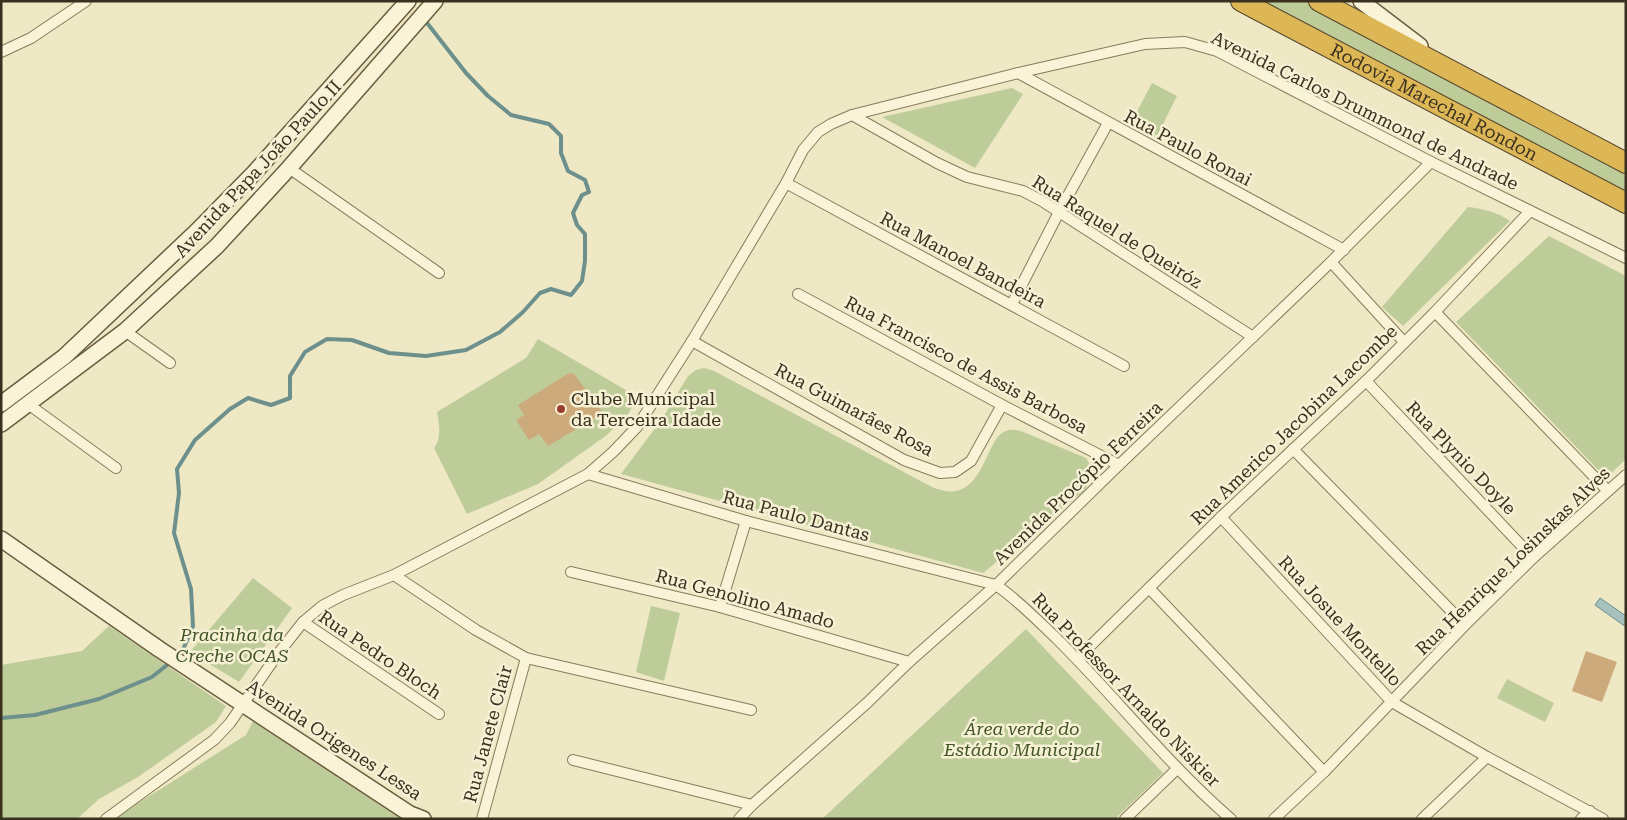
<svg xmlns="http://www.w3.org/2000/svg" width="1627" height="820" font-family="'Roboto Serif',serif">
	<style>
		.green { fill: #becc99 }
		.water { fill: #a7c1be; stroke: #6d908d }
		.lines { fill: none; stroke-linecap: round; stroke-linejoin: round }
		.stream { stroke: #6d908d; stroke-width: 4 }
		.building { fill: #ccaa7b }
		.street-casing { stroke: #897b5b; stroke-width: 12 }
		.secondary-casing { stroke: #6b5c3e; stroke-width: 18 }
		.highway-casing { stroke: #57482f; stroke-width: 22 }
		.street { stroke: #f9f4d8; stroke-width: 10 }
		.secondary { stroke: #f9f4d8; stroke-width: 15 }
		.highway { stroke: #ddb756; stroke-width: 20 }
		.poi-dot { fill: #983c2b; stroke: #f6f1d5; stroke-width: 2 }
		.labels { text-anchor: middle; stroke-width: 5; stroke-linejoin: round; paint-order: stroke }
		.street-label { font-size: 18px; fill: #39301f; stroke: #f6f1d5 }
		.poi-label { font-size: 18px; fill: #39301f; stroke: #f6f1d5; text-anchor: start }
		.park-label { font-size: 18px; font-style: italic; fill: #425625; stroke: #f6f1d5 }
	</style>
	<rect width="100%" height="100%" fill="#eee8c5"/>
	<g class="green">
		<polygon points="1258,1 1307,1 1626,169 1626,196"/>
		<polygon points="1152,83 1177,96 1156,138 1130,125"/>
		<polygon points="1012,88 1023,94 975,168 882,117"/>
		<path d="M1468 207C1484 209 1497 212 1510 221L1403 326 1382 307Z"/>
		<polygon points="1549,236 1626,276 1626,459 1606,478 1456,322"/>
		<path d="M538 339 638 397 628 414 607 435 538 484 467 514 434 448C442 438 439 423 437 412L526 358Z"/>
		<path d="M704 368 714 371 932 487C968 502 978 476 991 448 995 441 998 434 1006 431 1011 429 1016 430 1021 431L1086 458C1095 471 1093 477 1085 490L983 573 621 474 662 419 688 376 696 370Z"/>
		<polygon points="253,578 292,608 239,682 190,652"/>
		<polygon points="651,606 680,613 664,681 636,672"/>
		<polygon points="109,626 226,706 216,722 138,777 99,799 77,819 1,819 1,665 82,651"/>
		<polygon points="1026,629 1163,773 1115,819 822,819"/>
		<polygon points="1507,679 1554,703 1545,722 1497,698"/>
		<polygon points="253,721 400,818 399,819 113,819 246,735"/>
	</g>
	<polygon class="water" points="1600,598 1626,616 1626,627 1595,605"/>
	<g class="lines">
		<g class="stream">
			<polyline points="177,656 182,652 193,626 191,589 174,533 179,493 177,469 195,440 230,409 248,398 271,405 290,398 290,376 305,352 327,339 352,340 389,353 426,356 466,350 500,332 523,312 540,293 551,289 571,295 582,281 585,261 585,234 577,225 573,213 582,195 589,192 585,180 568,171 561,153 561,136 549,124 511,115 488,96 466,73 424,19"/>
			<polyline points="1,718 35,715 99,699 152,677 172,661"/>
		</g>
	</g>
	<g class="building">
		<polygon points="569,373 574,374 603,413 548,446 539,434 529,440 516,420 524,415 518,405"/>
		<polygon points="1586,651 1617,662 1602,702 1572,691"/>
	</g>
	<g class="lines">
		<g class="street-casing">
			<g id="street">
				<polyline points="1,52 31,38 86,1"/>
				<polyline points="1018,73 1344,250"/>
				<polyline points="852,115 937,163 967,177 1023,191 1042,201 1253,337"/>
				<polyline points="289,168 439,273"/>
				<polyline points="786,183 1124,366"/>
				<polyline points="1331,262 1404,342"/>
				<polyline points="798,294 1002,405 1119,465"/>
				<polyline points="1012,304 1059,212 1108,123"/>
				<polyline points="1435,312 1608,491"/>
				<polyline points="125,331 170,363"/>
				<polyline points="692,341 904,460 940,473 955,472 971,461 1002,405"/>
				<polyline points="1366,381 1533,558"/>
				<polyline points="28,404 116,468"/>
				<polyline points="1293,449 1465,625"/>
				<path d="M588 474 746 521 996 585C1018 600 1037 620 1056 638 1116 697 1167 764 1231 819"/>
				<polyline points="1221,517 1392,702 1487,757 1603,819"/>
				<polyline points="571,572 720,607 909,662"/>
				<polyline points="394,575 476,630 526,658 751,710"/>
				<polyline points="1149,588 1324,772"/>
				<polyline points="720,607 746,521"/>
				<polyline points="303,622 439,714"/>
				<polyline points="1077,659 1221,517 1366,381 1435,312 1530,211"/>
				<polyline points="573,760 752,805"/>
				<polyline points="106,819 214,740 230,723 277,655 303,622 322,606 343,595 394,575 588,474 613,452 637,427 692,341 786,183 803,150 818,132 831,124 852,115 1018,73 1145,44 1185,42 1217,51 1431,162 1626,258"/>
				<polyline points="482,819 526,658"/>
				<polyline points="739,819 752,805 867,703 909,662 996,585 1119,465 1331,262 1431,162"/>
				<polyline points="1125,819 1177,769"/>
				<polyline points="1274,819 1324,772 1465,625 1533,558 1626,475"/>
				<polyline points="1422,819 1487,757"/>
				<polyline points="1581,819 1590,811"/>
			</g>
		</g>
		<g class="secondary-casing">
			<g id="secondary">
				<polyline points="1361,1 1420,46"/>
				<polyline points="1,404 64,357 196,232 254,173 408,1"/>
				<polyline points="1,424 125,331 217,246 289,168 435,1"/>
				<polyline points="1,539 159,649 410,814 423,819"/>
			</g>
		</g>
		<g class="highway-casing">
			<g id="highway">
				<path id="s1" d="M1241 1 1626 203"/>
				<polyline points="1319,1 1626,163"/>
			</g>
		</g>
		<use href="#street" class="street"/>
		<use href="#secondary" class="secondary"/>
		<use href="#highway" class="highway"/>
	</g>
	<circle class="poi-dot" cx="561" cy="409" r="5"/>
	<g class="labels">
		<g class="street-label">
			<text dy="6" stroke="none"><textPath href="#s1" startOffset="218">Rodovia Marechal Rondon</textPath></text>
			<text transform="translate(1365 111) rotate(26)" y="6">Avenida Carlos Drummond de Andrade</text>
			<text transform="translate(1188 148) rotate(28)" y="6">Rua Paulo Ronai</text>
			<text transform="translate(258 169) rotate(-47)" y="6">Avenida Papa João Paulo II</text>
			<text transform="translate(1117 232) rotate(32)" y="6">Rua Raquel de Queiróz</text>
			<text transform="translate(963 260) rotate(28)" y="6">Rua Manoel Bandeira</text>
			<text transform="translate(966 365) rotate(28)" y="6">Rua Francisco de Assis Barbosa</text>
			<text transform="translate(854 410) rotate(28)" y="6">Rua Guimarães Rosa</text>
			<text transform="translate(1294 425) rotate(-44)" y="6">Rua Americo Jacobina Lacombe</text>
			<text transform="translate(1461 458) rotate(46)" y="6">Rua Plynio Doyle</text>
			<text transform="translate(1078 483) rotate(-44)" y="6">Avenida Procópio Ferreira</text>
			<text transform="translate(796 516) rotate(15)" y="6">Rua Paulo Dantas</text>
			<text transform="translate(1513 561) rotate(-44)" y="6">Rua Henrique Losinskas Alves</text>
			<text transform="translate(745 599) rotate(15)" y="6">Rua Genolino Amado</text>
			<text transform="translate(1340 621) rotate(47)" y="6">Rua Josue Montello</text>
			<text transform="translate(380 655) rotate(34)" y="6">Rua Pedro Bloch</text>
			<text transform="translate(1126 690) rotate(46)" y="6">Rua Professor Arnaldo Niskier</text>
			<text transform="translate(488 734) rotate(-75)" y="6">Rua Janete Clair</text>
			<text transform="translate(334 740) rotate(33)" y="6">Avenida Origenes Lessa</text>
		</g>
		<g class="poi-label">
			<text x="571" y="405">Clube Municipal<tspan x="571" dy="21">da Terceira Idade</tspan></text>
		</g>
		<g class="park-label">
			<text x="232" y="641">Pracinha da<tspan x="232" dy="21">Creche OCAS</tspan></text>
			<text x="1022" y="735">Área verde do<tspan x="1022" dy="21">Estádio Municipal</tspan></text>
		</g>
	</g>
	<rect width="1627" height="820" fill="none" stroke="#39301f" stroke-width="5"/>
</svg>
